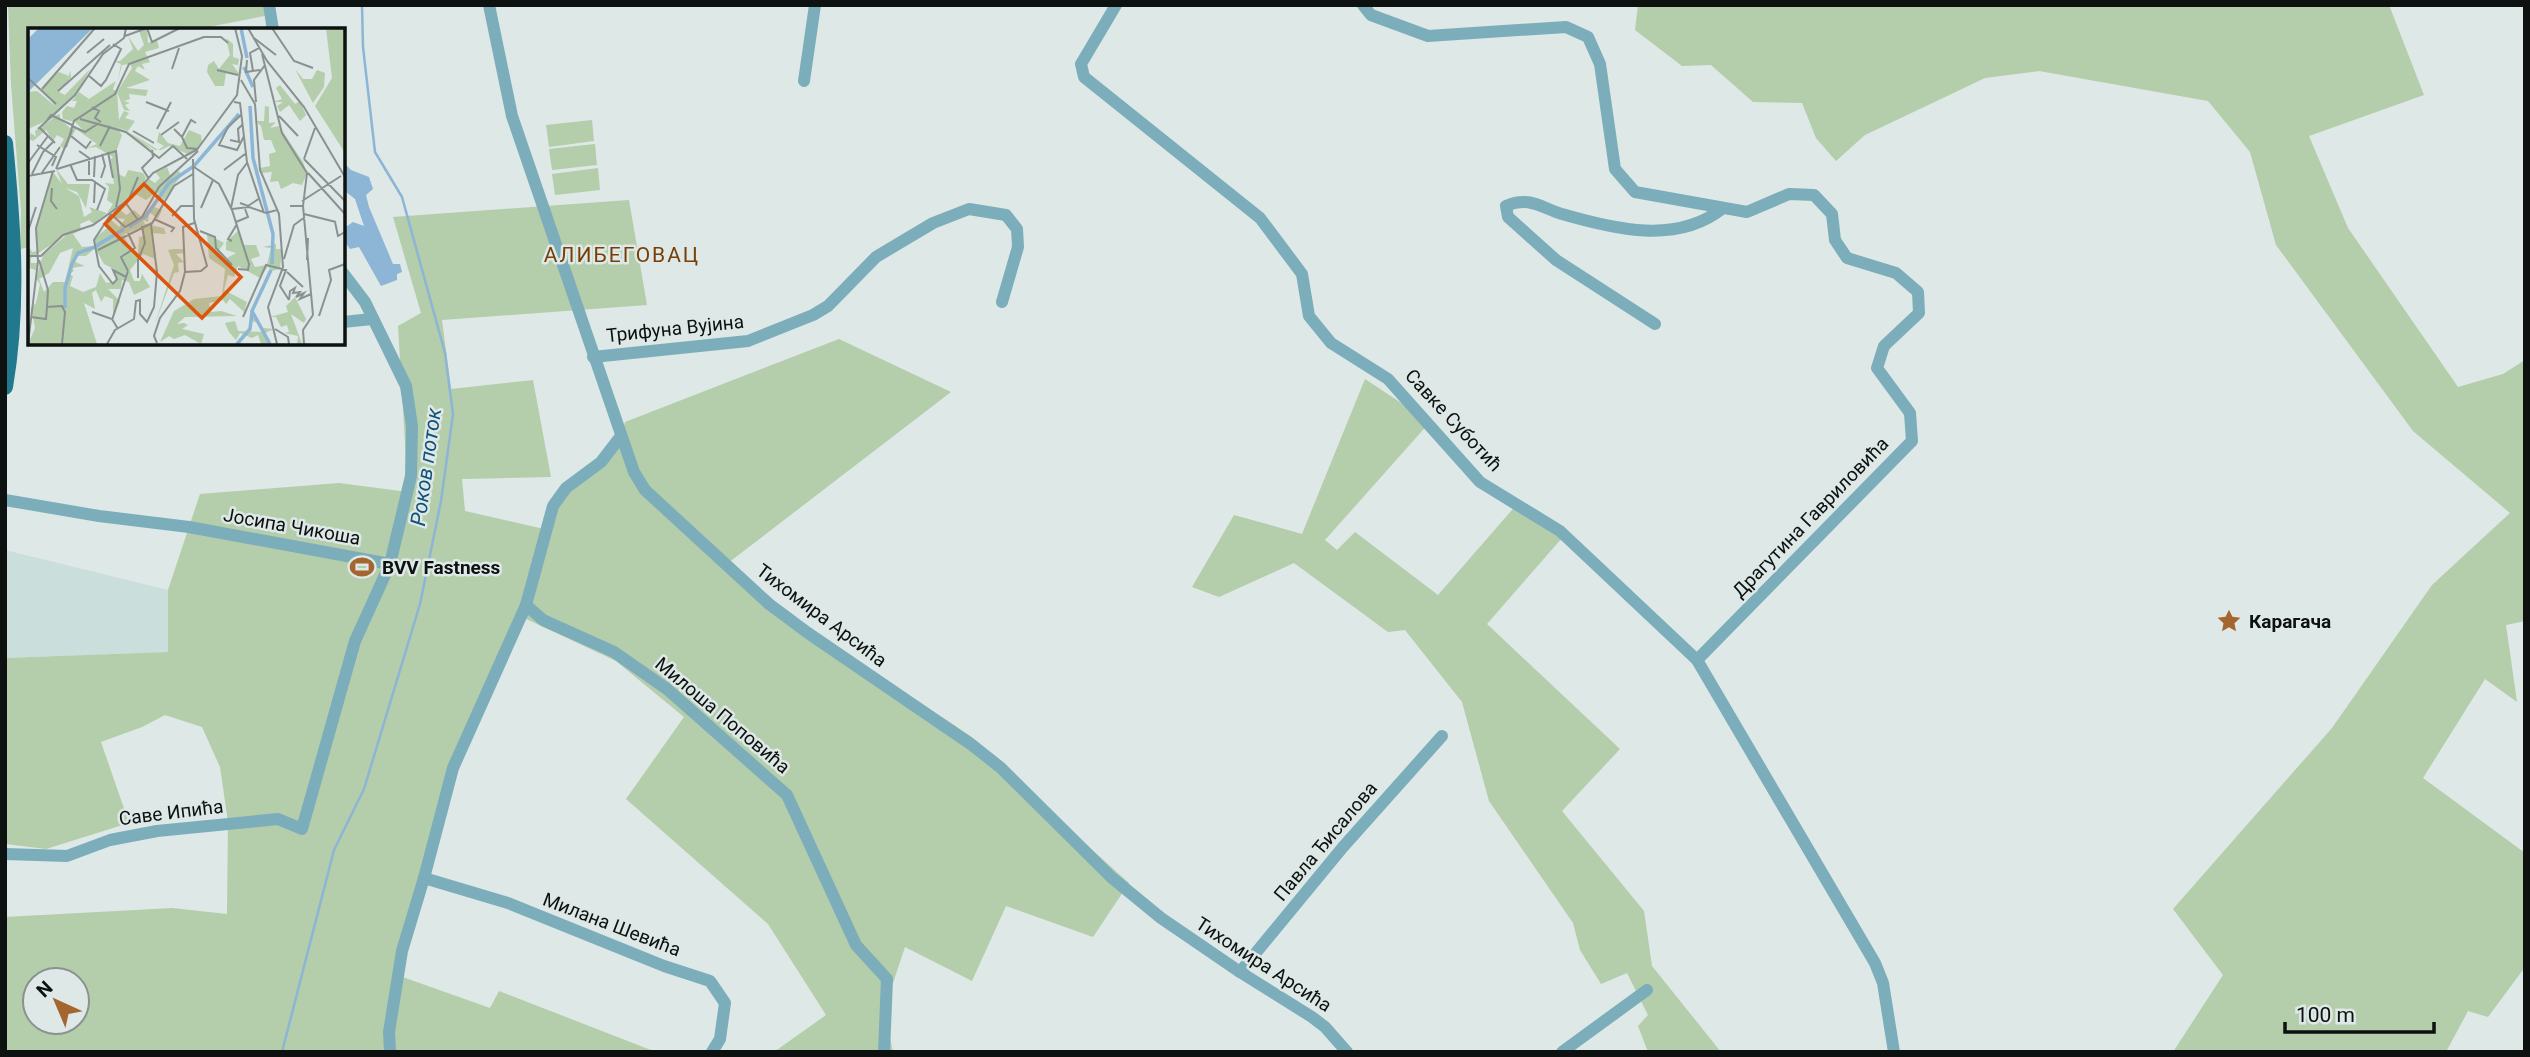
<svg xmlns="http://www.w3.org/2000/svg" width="2530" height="1057" font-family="Roboto,sans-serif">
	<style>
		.built { fill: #cadedc }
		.green { fill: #b4cdaa; fill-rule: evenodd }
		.water { fill: #8db5d6 }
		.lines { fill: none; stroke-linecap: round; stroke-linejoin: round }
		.stream { stroke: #8db5d6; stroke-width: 2.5 }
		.minor { stroke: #7cadbb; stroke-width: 12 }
		.major { stroke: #22798d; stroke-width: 16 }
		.labels { text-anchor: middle; stroke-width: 5; stroke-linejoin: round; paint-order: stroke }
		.street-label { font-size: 19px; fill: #0d1110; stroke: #dde8e7 }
		.poi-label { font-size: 19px; font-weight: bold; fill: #0d1110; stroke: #dde8e7; text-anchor: start }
		.neighbourhood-label { font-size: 21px; letter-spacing: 2px; fill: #773f05; stroke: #dde8e7 }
		.water-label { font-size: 21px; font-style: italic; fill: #10517c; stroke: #dde8e7 }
		.inset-river { fill: none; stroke: #8db5d6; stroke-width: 3.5 }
		.inset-road { fill: none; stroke: #8a9291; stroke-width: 2 }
		.view { fill: #dd550c; fill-opacity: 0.15; stroke: #dd550c; stroke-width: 3.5 }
		.inset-edge { fill: none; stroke: #0d1110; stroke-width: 3.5 }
	</style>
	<rect width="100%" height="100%" fill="#dde8e7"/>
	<polygon class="built" points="5,550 168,590 168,652 5,658"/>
	<g class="green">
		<polygon points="8,5 268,5 270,15 193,30 30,30 30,247 20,249 21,211 11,85"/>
		<polygon points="1638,5 2389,5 2424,95 2309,136 2348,228 2458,387 2503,374 2525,360 2525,621 2506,625 2517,702 2485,679 2423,778 2525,853 2525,967 2488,1017 2468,1011 2446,1052 2173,1052 2223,975 2173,909 2332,728 2432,585 2510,513 2413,431 2276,245 2250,152 2208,101 2039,71 1985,78 1865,135 1836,161 1816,138 1802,103 1753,102 1711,65 1682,66 1635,30"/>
		<polygon points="592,120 594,141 549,147 546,125"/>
		<polygon points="595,144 597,165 552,170 549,149"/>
		<polygon points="598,168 600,190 555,195 552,174"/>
		<path d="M629 200 647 305 442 320 451 389 533 380 551 477 462 479 465 511 544 529 559 489 620 443 625 422 839 339 951 392 728 563 810 630 972 737 1048 810 1129 883 1093 937 1006 906 972 981 905 947 884 1010 893 1052H774L826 1015 768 924 626 799 684 717 616 661 522 617 451 764 394 974 490 1008 499 991 656 1052H5V917L172 908 227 914 228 822 220 767 202 727 165 715 142 727 101 742 129 823 46 849 5 844V658L168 652V590L200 494 339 483 408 492 398 326 421 313 393 217ZM35 980H77V1022H35Z"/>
		<polygon points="1365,379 1430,422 1325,540 1337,550 1355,532 1438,595 1518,503 1562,538 1487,624 1620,749 1562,811 1644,911 1652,966 1721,1052 1648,1052 1638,1026 1648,1015 1627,973 1601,984 1580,950 1573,923 1489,801 1462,702 1405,630 1388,632 1294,563 1219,597 1192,587 1234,515 1302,534"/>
	</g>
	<polygon class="water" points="343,162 351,170 369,177 373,189 366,195 369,207 393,264 400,264 402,272 397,274 397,280 381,286 359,247 350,249 343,239 343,229 353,222 364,226 355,199 346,192 343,193"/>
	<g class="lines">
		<polyline class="stream" points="282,1052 334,850 364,789 420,604 441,501 453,414 445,353 402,197 375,152 363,47 362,5"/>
		<g class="minor">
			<polyline points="269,5 273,30"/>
			<polyline points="489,5 512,116 634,472 645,490 769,604 808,633 972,745 1001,768 1111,877 1161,918 1240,972 1312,1017 1325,1027 1347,1052"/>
			<polyline points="1116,5 1081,64 1084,77 1260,218 1302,274 1309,316 1331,343 1388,379 1480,482 1560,531 1697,660"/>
			<polyline points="1363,5 1371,15 1428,36 1566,27 1588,37 1600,64 1615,169 1635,192 1747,212 1789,194 1814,195 1832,214 1835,240 1847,258 1896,273 1918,292 1919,313 1884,346 1877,368 1910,413 1912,441 1697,660 1875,963 1883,983 1894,1052"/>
			<polyline points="804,81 815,5"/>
			<polyline points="343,322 372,319"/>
			<path d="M1655 324 1556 260 1508 217 1506 206C1529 196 1540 207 1562 214 1614 229 1677 245 1723 208"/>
			<polyline points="593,357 748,341 813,315 828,306 876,257 933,223 969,209 1006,215 1017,229 1018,247 1002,302"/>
			<polyline points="5,500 99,516 189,527 390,564"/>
			<polyline points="526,605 543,620 614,652 667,689 787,795 856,945 887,979 884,1052"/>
			<polyline points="5,854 67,856 110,840 157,831 278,819 302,829 355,641 390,564 411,476 412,426 406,386 365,302 343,273"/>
			<polyline points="424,878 508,903 664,966 710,981 725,1003 720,1039 712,1052"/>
			<polyline points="1240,972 1343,847 1442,736"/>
			<polyline points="390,1052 389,1032 402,951 424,878 453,768 526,605 553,506 566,488 601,462 621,436"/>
			<polyline points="1562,1052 1647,990"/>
		</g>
		<path class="major" d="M5 143C13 224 19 306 5 387"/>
	</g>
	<defs>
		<g id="stadium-bare" transform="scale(1.89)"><path d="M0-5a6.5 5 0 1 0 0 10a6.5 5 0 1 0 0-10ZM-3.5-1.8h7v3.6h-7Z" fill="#a5652f" stroke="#dde8e7" stroke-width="2.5" paint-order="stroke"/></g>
		<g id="sight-bare" transform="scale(1.89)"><path d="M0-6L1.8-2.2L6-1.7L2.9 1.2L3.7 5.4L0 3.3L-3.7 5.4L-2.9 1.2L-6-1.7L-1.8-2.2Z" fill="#a5652f" stroke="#dde8e7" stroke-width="2.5" paint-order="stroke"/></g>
	</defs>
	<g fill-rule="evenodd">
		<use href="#stadium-bare" x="362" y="567"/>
		<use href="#sight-bare" x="2229" y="621"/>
	</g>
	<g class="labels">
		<g class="street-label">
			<text transform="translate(675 328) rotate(-6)" y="7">Трифуна Вујина</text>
			<text transform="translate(1454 420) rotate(47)" y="7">Савке Суботић</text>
			<text transform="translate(1810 517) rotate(-46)" y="7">Драгутина Гавриловића</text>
			<text transform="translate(292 526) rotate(10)" y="7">Јосипа Чикоша</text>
			<text transform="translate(822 615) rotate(37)" y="7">Тихомира Арсића</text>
			<text transform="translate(723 715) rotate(40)" y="7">Милоша Поповића</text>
			<text transform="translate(171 812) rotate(-7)" y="7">Саве Ипића</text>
			<text transform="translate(1325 841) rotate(-50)" y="7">Павла Ђисалова</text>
			<text transform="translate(612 924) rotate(21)" y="7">Милана Шевића</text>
			<text transform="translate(1264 964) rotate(33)" y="7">Тихомира Арсића</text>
		</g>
		<g class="poi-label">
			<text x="382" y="574">BVV Fastness</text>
			<text x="2249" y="628">Карагача</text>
		</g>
		<g class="neighbourhood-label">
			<text x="622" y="262">АЛИБЕГОВАЦ</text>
		</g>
		<g class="water-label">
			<text transform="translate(426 467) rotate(-82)" y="7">Роков поток</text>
		</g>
	</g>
	<g transform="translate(28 28)">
		<rect width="317" height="317" fill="#dde8e7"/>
		<path d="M110 0H119L120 15 129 12 131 20 117 24 122 34 114 36 117 42 110 38 107 43 122 52 98 60 120 62 118 68 101 66 102 71 96 73 102 75 97 77 102 83 96 82 89 64 91 92 96 83 101 85 97 90 107 93 100 103 89 99 105 107 111 111 118 116 127 124 89 100 94 107 88 124 90 146 97 149 100 142 115 145 118 150 113 159 121 151 127 155 132 150 128 145 139 139 142 147 149 142 154 146 136 172 128 164 118 172 107 166 89 178 98 187 106 182 114 189 123 178 134 182 130 191 121 184 120 194 115 192 117 196 136 200 138 206 123 205 127 231 115 226 102 242 106 253H112L114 246 122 259 106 267 101 254 94 252 93 261H80L92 273 85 291V271L77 268 73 274 68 262 64 265 67 281 56 275 69 316H0L7 300 3 280 8 275 12 256 8 250 15 227 42 204 3 230V235H9L8 242 1 240 0 217 4 224 10 223 8 199 25 144 34 156 28 141 40 156H62L58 180 49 164 37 160 51 168 56 189 64 184 61 179 79 185 66 196 61 192 52 196 53 202 45 206 54 219 67 218 66 211 79 200 81 190 91 199 97 191 86 190 84 182 79 185 85 176 79 172 81 159 77 155 86 156 82 132 85 129 68 119 59 120 69 116 48 101 37 121 32 118 36 111 29 107 25 113 18 102 5 113 0 111 3 105 8 109 7 103 27 89 0 101V64L9 63 27 78 14 62 17 56 31 44 41 48 42 42 43 49 31 64 37 67 62 41 49 65 26 88 32 86V91L42 100 44 98 57 104 47 94 35 91 34 84 39 78 46 80 49 73H44L51 64 61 71 88 53 85 61 89 64 104 40 102 36 94 37 90 52 93 36 86 33H92L105 21 100 8 110 23 116 17ZM113 199 116 208 111 209 110 225 105 224 95 207ZM45 220 37 254H25L16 264 11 251 21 245 32 225ZM67 220 76 236 86 241 89 253 78 255 72 245 68 259 55 264 42 258 45 248 41 246 46 243 44 240 57 238 47 234 49 228H58ZM298 0H317V125L287 78 304 50ZM198 10 205 16V29L211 31 210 37 204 36 212 47 198 44 196 58H187L179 44 180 37 186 33 191 41 202 27ZM267 41 275 51H284L289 42 297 45 296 59 285 75ZM252 57 267 76 272 73 278 87 272 93 261 77 252 84 249 78 255 74H245L254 71 248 60ZM237 78 241 79V95L248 94 242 100 251 98 275 134 279 145 274 157 265 155 253 161 250 153 242 154 244 144 233 145 232 140 242 138 241 126 248 124 243 112H236L233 98 227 93H236ZM161 102 173 107 174 115 162 127 141 118 133 122H127L105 106 130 122 136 118 129 114 131 104 140 115 152 118ZM211 202 216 217H228L232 228 223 231 227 239 239 237 243 220 235 219 248 216V221H254L252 241 243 243 240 238 232 250 210 238 206 249 200 247 196 262 219 274 216 284 202 271 198 276 195 272 181 275 183 284 193 283 209 288 157 289 149 296 156 295 160 297 154 301 176 306 173 316 157 307 146 311 141 308 132 314 146 283 166 271 194 268 197 241 181 230 179 206 196 215 191 222 199 230 208 225 198 222V214ZM145 221H155V225L148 226 156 234 150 235 151 244 146 245 127 296 146 237 140 222ZM267 269 278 291 276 295 263 286 274 316H269L270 308 256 305 261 304 259 297 253 299 248 289H242L260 284 258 278ZM224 282 235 300 246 301 237 305 241 316H233L230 307 224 310 212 305 208 312 201 304 197 295 207 293 210 303 236 304 231 295 223 293Z" fill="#b4cdaa" fill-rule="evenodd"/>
		<path d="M11 0H65L0 64V11Z" fill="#8db5d6"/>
		<path class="inset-river" d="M213 0 219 30M216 39 225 59M222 78 225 130 245 206 244 236M101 199 118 188 141 155 166 138 211 86M68 218 96 201M37 280V260L44 236 50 225 67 219M209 316 222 301 224 284M242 316 224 283 243 242"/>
		<path class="inset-road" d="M119 0 124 14 152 0M220 0 239 33 276 79 317 149M244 0 266 33 285 40M97 8 119 0M175 9H193L200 15M226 10 248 27M59 25 76 11M234 26 254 105 279 145 275 178M219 32 218 44 232 42M144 41 151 20M189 42 210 47M225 43 222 25 231 20M60 47 73 58 78 52 93 21 85 16M0 50 28 76M213 52 227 76 232 142 251 186 255 239 240 279 249 316M14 61 67 0M30 63 82 17M118 74 141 83M206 74 212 75 219 134 236 185M228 74 226 52 237 37M64 79 71 83 67 90 73 94M213 87 200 99 191 117 209 122 216 108M251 88 270 108M52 91 98 104 131 130 145 118 159 131M17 95 23 87 44 97M44 98 57 104 71 95M12 100 27 115M10 101 47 67 75 26 96 10 98 0M129 101 143 74M146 101 154 109 163 92 168 95M105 103 126 115M133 107 151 94M43 108 58 120 63 113M154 109 159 120 170 121M202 112 211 114 210 101 215 96M9 117 28 129 24 138M72 118 82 98M38 119 46 93 87 66 101 36 176 9M51 123 61 130V147M168 123 209 67 214 28 207 0M80 124 85 150M276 131 317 173M276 131 287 100M0 135 20 108M42 136 49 152H64L77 161 69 182M166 139 191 156 204 182 221 236 220 242 210 241M28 141 44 102M29 141 88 123 92 161 88 179M196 142 217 126M280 145 317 186M4 146 15 124 26 113M13 146 32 119M0 148 27 143M66 149 67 128M73 150 77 138 74 126M121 151 114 140 125 129 124 122M24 160 23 173 29 181M101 171 110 149M274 173 313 148M97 174 110 192M66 175 67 153M212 175 220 178 232 170M262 178H275L285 287M173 180 185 152M203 180 210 147 219 135M204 181 221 179 238 185 249 182M83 186 97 199 114 189 131 159 170 123M83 186 66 212 71 238 85 256M276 186 308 194M144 188 153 178H165M126 191 146 200 143 204M208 194 220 189 217 181M307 194 310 208 317 204M0 203 8 179M172 203 187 209 188 220 204 237M100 205 107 220 93 229 100 243M204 213 200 211 209 196M70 222 124 195M0 228H13L35 207 65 197 104 169 125 145 170 121M256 231 266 197 277 189M11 232 20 262 19 279 34 278 37 284 34 316M279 232 280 210M157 244 155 199 166 195M259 244 275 259M110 250V232L117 215 114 198M85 256 89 251 85 242 98 249M261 272 262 263 267 260 265 265 272 264 268 269 276 265 272 271 283 266M64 284 84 291 90 301M291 288 303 252 301 242 317 236M3 289 18 291 19 279M215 289 238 237 258 242 252 258 261 272M84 292 100 243M247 301 260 309 261 316M129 315 126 308 132 290 152 263 157 244 173 243 179 238 166 191 165 131M0 316 10 233 8 200 25 143M79 316 87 302 106 291 108 273 112 272V286L119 294 126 279 129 244 123 197 146 158 165 146M276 316 275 302 285 287"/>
		<path class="view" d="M116 156 213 249 174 290 77 196Z"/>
		<rect width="317" height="317" class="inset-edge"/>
	</g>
	<rect width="2530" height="1057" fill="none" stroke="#0d1110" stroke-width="14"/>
	<g transform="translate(56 1001) rotate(316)"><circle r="33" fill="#dde8e7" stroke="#8a9291" stroke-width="2"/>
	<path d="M0-5L12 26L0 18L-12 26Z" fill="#a5652f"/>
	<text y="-10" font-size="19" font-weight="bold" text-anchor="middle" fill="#0d1110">N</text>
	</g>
	<path d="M2285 1022v10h149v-10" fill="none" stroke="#0d1110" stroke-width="3.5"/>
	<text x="2296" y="1022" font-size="21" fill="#0d1110" stroke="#dde8e7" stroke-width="5" paint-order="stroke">100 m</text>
</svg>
